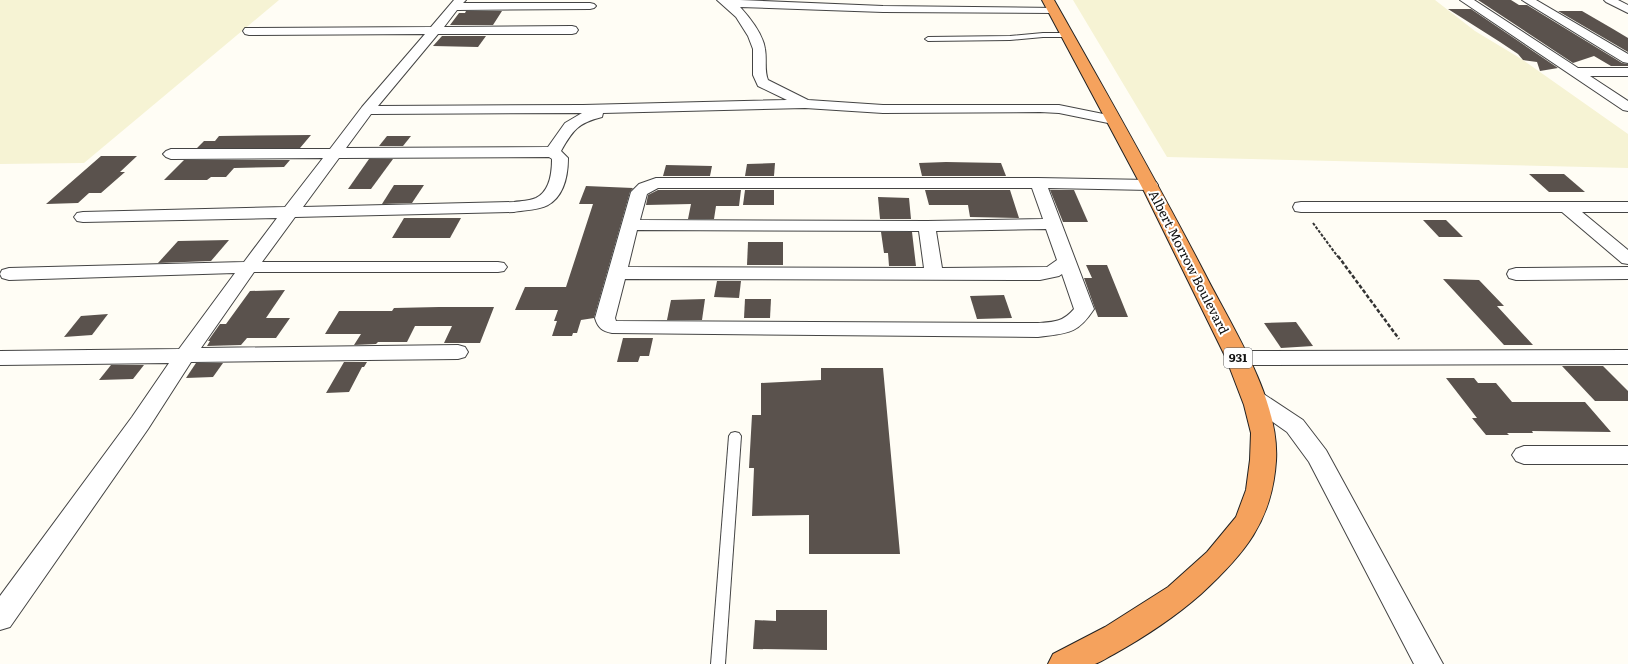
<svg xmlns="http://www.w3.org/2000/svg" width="1628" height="664" font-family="Literata,serif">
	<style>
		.farmland { fill: #f6f3d4 }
		.building { fill: #5a524d }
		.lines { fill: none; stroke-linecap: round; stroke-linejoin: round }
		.lane-casing { stroke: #444; stroke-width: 2 }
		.street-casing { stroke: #444; stroke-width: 2 }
		.highway-casing { stroke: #222; stroke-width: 2 }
		.path-far1 { stroke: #333; stroke-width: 2; stroke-dasharray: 3 1.5; stroke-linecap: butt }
		.path { stroke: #333; stroke-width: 2.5; stroke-dasharray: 4 2; stroke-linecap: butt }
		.lane { fill: #fff; fill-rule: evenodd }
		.street { fill: #fff; fill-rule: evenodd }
		.highway { fill: #f5a25d; fill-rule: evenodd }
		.labels { text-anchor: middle; stroke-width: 4; stroke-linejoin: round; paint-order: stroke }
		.shield { fill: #fff; stroke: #585858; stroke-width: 1 }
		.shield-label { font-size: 12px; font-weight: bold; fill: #111 }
		.street-label { font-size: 13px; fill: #111; stroke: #fff }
	</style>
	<rect width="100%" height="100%" fill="#fffdf5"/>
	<g class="farmland">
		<polygon points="0,0 279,0 84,163 0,164"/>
		<polygon points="1073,0 1435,0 1475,31 1523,60 1628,134 1628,168 1167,157"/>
	</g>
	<g class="building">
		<polygon points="1478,0 1511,0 1519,5 1527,5 1622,63 1628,64 1628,66 1611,66 1594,56 1573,63"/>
		<polygon points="1448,9 1471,9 1558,68 1540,71 1537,62 1523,60 1518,54 1500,42"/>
		<polygon points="466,11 502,11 493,25 450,25 459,13 465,13"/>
		<polygon points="1558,11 1582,11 1613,29 1628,38 1628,52"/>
		<polygon points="442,36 486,36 478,47 433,46"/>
		<polygon points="311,135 300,148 197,148 204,141 215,141 219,136"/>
		<polygon points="387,136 411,136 403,146 379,146"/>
		<polygon points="101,156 137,156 120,172 125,172 101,193 89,193 78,203 46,204"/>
		<polygon points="369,159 393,159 371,189 348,189"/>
		<polygon points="184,160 290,160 284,167 234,168 226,177 211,177 207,180 164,180"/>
		<polygon points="946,162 1001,163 1006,176 922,176 919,163"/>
		<polygon points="775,163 774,176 745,176 747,164"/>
		<polygon points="666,165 712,166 710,176 663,176"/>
		<polygon points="1529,174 1564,174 1585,192 1549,192"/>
		<polygon points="394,185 424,185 412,203 382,204"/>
		<polygon points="586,186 633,188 630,192 594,318 581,320 577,333 573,333 572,336 552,336 557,321 554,321 558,310 515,310 525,287 566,287 593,204 579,204"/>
		<polygon points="658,190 741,190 739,206 716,206 714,219 688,219 691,204 646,205 648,195"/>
		<polygon points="745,190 774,190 774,205 743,205"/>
		<polygon points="925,190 1010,190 1019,218 970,217 968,205 929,205"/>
		<polygon points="1050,190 1074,190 1088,222 1063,222"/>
		<polygon points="878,197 909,198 911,219 880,219"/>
		<polygon points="404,218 461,218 450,238 392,238"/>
		<polygon points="1423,220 1446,220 1463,237 1439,237"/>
		<polygon points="881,232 912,232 916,266 889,266 888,253 884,253"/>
		<polygon points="229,240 211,261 158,263 178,241"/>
		<polygon points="748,242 783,242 783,265 747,265"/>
		<polygon points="1086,265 1107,265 1128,317 1098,317 1084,278 1092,278"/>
		<polygon points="1443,279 1479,280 1504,306 1497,306 1533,345 1504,345"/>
		<polygon points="717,281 741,281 739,298 714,297"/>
		<polygon points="285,290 266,318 290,318 276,338 247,338 241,345 207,346 210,341 208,341 220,324 226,324 250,291"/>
		<polygon points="1004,295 1012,318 977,319 970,296"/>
		<polygon points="705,299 702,320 667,320 671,300"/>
		<polygon points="745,299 771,299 770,318 744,318"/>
		<polygon points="439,307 494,307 480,343 444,343 452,326 415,326 407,342 378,342 376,344 354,345 361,334 325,334 339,311 392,311 394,308"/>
		<polygon points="108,314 92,335 64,337 81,316"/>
		<polygon points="1296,322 1313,346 1281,348 1264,323"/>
		<polygon points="623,338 653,338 649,356 640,356 638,362 617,362"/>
		<polygon points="344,362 367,362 364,367 362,367 349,392 326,393"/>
		<polygon points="196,363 223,363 213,377 186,378"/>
		<polygon points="111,365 144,365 133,379 99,380"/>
		<polygon points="1562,366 1603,366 1628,391 1628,401 1595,401"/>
		<polygon points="821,368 883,368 900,554 809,554 809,515 752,516 754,468 749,468 752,415 761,415 761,383 821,380"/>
		<polygon points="1446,378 1474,378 1478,383 1496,383 1512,402 1585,402 1611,432 1532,431 1533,433 1507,433 1509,435 1486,435 1472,418 1477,418"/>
		<polygon points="776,610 827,610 827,650 753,649 755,620 776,621"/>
	</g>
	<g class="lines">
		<g class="lane-casing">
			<g id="lane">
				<polygon points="1043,33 1066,33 1069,35 1066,37 1043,37 1010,40 928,41 925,39 928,37 1010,36"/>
				<polygon points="735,432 739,433 741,436 725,664 711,664 729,436 731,433"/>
			</g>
		</g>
		<g class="street-casing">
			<g id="street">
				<path d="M454 0H466L463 3H590L594 4 596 6 594 8 590 9 457 10 444 27 572 26 576 27 578 30 576 33 572 34H438L378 106 583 105 787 100 758 86 753 75V49L748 36 736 17 717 0H740L883 6 1057 8 1059 10 1057 12 1053 13 883 12 740 7C750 18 763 34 765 49 767 60 764 70 768 80L808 100 883 105H1059L1118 117 1120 120 1118 123 1113 124 1059 113 1040 112 883 113 805 108 603 113 602 117C578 123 573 130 561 151L568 158C568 175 564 196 548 205 538 210 525 210 514 212L295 217 262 262H498L504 263 507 267 504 271 498 272H254L201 348 458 345 465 347 468 352 465 357 458 359 191 362 148 429 10 627 0 630V596L132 417 169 363 0 365V351L179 349 235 273 9 280 2 278 0 274 2 270 9 268 244 262 277 218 83 222 77 221 74 217 77 213 83 212 285 207 323 158 171 159 166 157 163 154 166 151 171 149H330L362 107 425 34 249 35 245 34 243 31 245 28 431 27ZM582 113 565 123 548 147 346 148 371 114ZM549 157 552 159C552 173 550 191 536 198 529 201 521 201 514 202L303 207 339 158Z"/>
				<polygon points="1460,0 1474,0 1578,68 1628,68 1628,76 1590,76 1628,101 1628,111 1623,110"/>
				<polygon points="1522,0 1536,0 1628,54 1628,63 1623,62"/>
				<polygon points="1604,0 1618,0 1628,5 1628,13 1606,2"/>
				<path d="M656 178H1038L1150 180 1156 182 1158 185 1156 188 1150 190 1048 188 1094 309C1077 335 1067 333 1038 337L612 333C602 331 598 328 595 318L631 192 639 184ZM658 188H1032L1043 219 927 221 640 220 647 194ZM1046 229 1057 260 1047 267 942 268 936 231ZM637 230 919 231 924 268 628 267ZM1062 274 1074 309C1063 322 1054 322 1038 323L616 321 615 318 625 279 1040 280 1059 276Z"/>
				<polygon points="1301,202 1628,202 1628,212 1582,212 1628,250 1628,264 1622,263 1562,212 1301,212 1295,211 1293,207 1295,203"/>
				<polygon points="1628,267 1628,279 1516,280 1509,278 1507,274 1509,270 1516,268"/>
				<polygon points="1628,350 1628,364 1237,365 1230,363 1227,358 1230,353 1237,351"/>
				<polygon points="1254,390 1262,393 1303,420 1326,450 1443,664 1414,664 1309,462 1287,432 1246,403 1243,398 1246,393"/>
				<polygon points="1524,446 1628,446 1628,464 1524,464 1516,461 1512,455 1516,449"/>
			</g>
		</g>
		<g class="highway-casing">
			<path id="highway" d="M1042 0H1054C1106 92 1158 183 1206 276 1233 329 1280 400 1276 461 1272 522 1244 554 1201 594 1176 616 1143 638 1114 654 1108 657 1101 662 1095 664 1086 664 1059 664 1048 664L1053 654 1105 627 1168 587 1207 552 1236 517 1246 490 1250 460 1251 433 1244 405 1226 358 1145 193Z"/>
		</g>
		<polyline class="path-far1" points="1313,223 1338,257"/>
		<polyline class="path" points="1338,256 1399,339"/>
		<use href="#lane" class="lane"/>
		<use href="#street" class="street"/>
		<use href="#highway" class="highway"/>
	</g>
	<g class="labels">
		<rect class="shield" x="1224" y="348" width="28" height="20" rx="3"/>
		<g class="shield-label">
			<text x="1238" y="362">931</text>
		</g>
		<g class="street-label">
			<text transform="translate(1189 262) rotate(63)" y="5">Albert Morrow Boulevard</text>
		</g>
	</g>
</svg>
